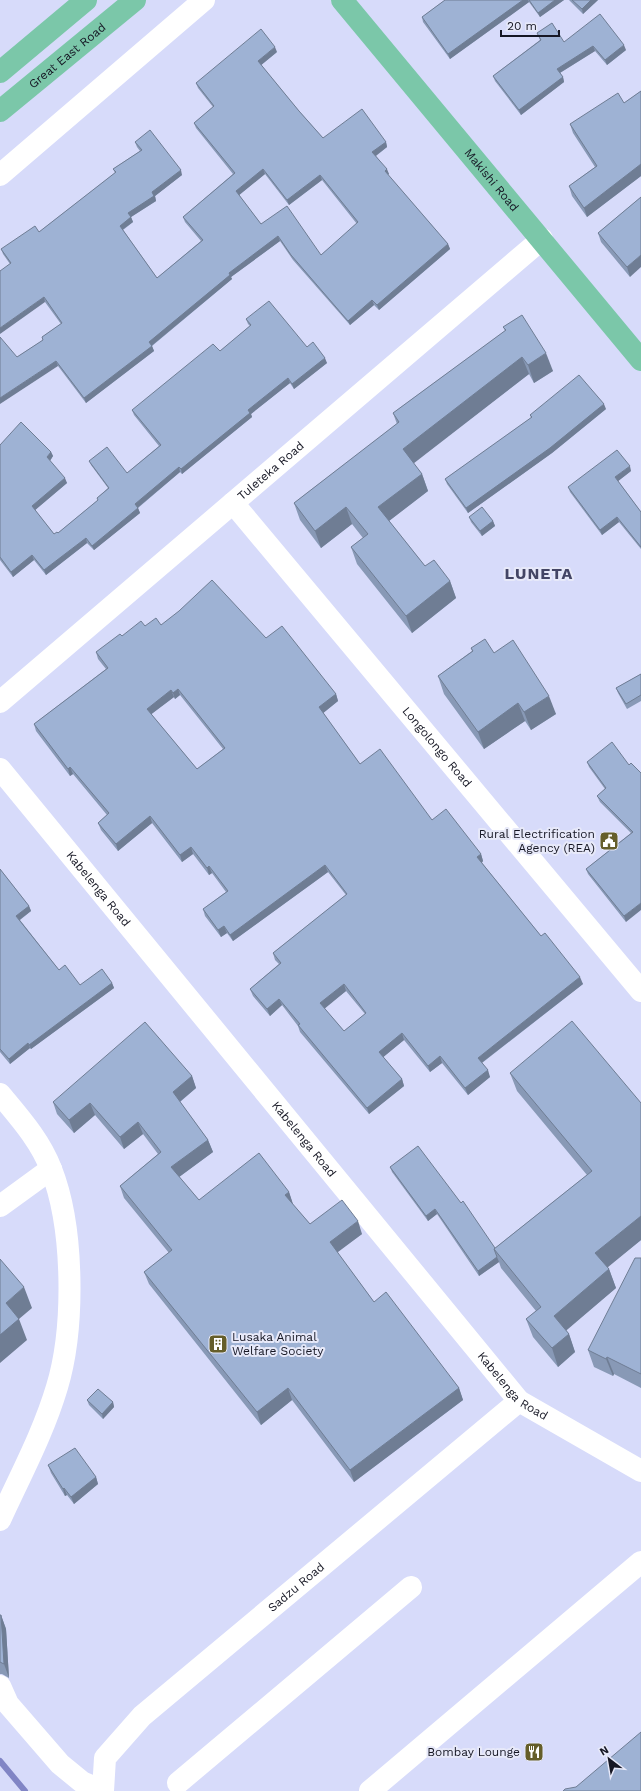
<svg xmlns="http://www.w3.org/2000/svg" width="641" height="1791" font-family="'Work Sans',sans-serif">
	<style>
		.lines { fill: none; stroke-linecap: round; stroke-linejoin: round }
		.stream { stroke: #8185c5; stroke-width: 6 }
		.minor { stroke: #fff; stroke-width: 22 }
		.major { stroke: #7bc7a9; stroke-width: 22 }
		.wall { fill: #8899b6; fill-rule: evenodd }
		.shaded-wall { fill: #6f7d94 }
		.building { fill: #9eb2d4; stroke: #6f7d94; fill-rule: evenodd }
		.labels { text-anchor: middle; stroke-width: 4; stroke-linejoin: round; paint-order: stroke }
		.street-label { font-size: 12px; fill: #161724; stroke: #e7e9f9 }
		.poi-label { font-size: 12px; fill: #161724; stroke: #e7e9f9; text-anchor: end }
		.district-label { font-size: 16px; font-weight: bold; letter-spacing: 1px; fill: #434565; stroke: #e7e9f9 }
	</style>
	<rect width="100%" height="100%" fill="#d7dbfa"/>
	<g class="lines">
		<polyline class="stream" points="0,1761 25,1791"/>
		<g class="minor">
			<polyline points="0,175 204,0"/>
			<path id="s1" d="M233 503 641 991"/>
			<path id="s2" d="M0 702 542 239"/>
			<path id="s3" d="M0 769 519 1401 641 1471"/>
			<path d="M0 1094C19 1117 40 1140 51 1169 74 1227 75 1327 57 1387 43 1434 20 1476 0 1520"/>
			<polyline points="0,1206 51,1169"/>
			<polyline points="0,1686 8,1704 60,1764 82,1782 103,1791"/>
			<polyline points="178,1783 411,1587"/>
			<path id="s4" d="M103 1791 105 1758 142 1716 519 1401"/>
			<polyline points="370,1791 641,1562"/>
		</g>
		<g class="major">
			<path id="s5" d="M342 0 641 360"/>
			<polyline points="0,72 86,0"/>
			<path id="s6" d="M0 111 135 0"/>
		</g>
	</g>
	<g class="wall">
		<polygon points="445,0 564,0 540,17 529,2 450,59 423,22 422,17"/>
		<polygon points="569,0 598,0 583,14"/>
		<polygon points="537,33 564,42 626,50 607,65 595,51 560,73 563,77 564,82 521,115 495,81 493,76 540,40"/>
		<path d="M277 52 261 65 299 111 323 138 386 142 387 147 376 156 389 174 388 175 448 244 450 249 379 310 374 305 350 325 293 260 280 241 231 277 232 279 152 346 154 351 86 403 58 366 17 357 43 340 42 337 61 324 45 302 10 264 3 254 1 249 39 232 115 173 113 169 140 151 137 147 135 142 182 175 155 196 156 201 131 217 133 222 123 230 157 278 201 241 185 222 183 217 233 174 196 128 194 123 213 107 198 88 196 83ZM265 174 289 205 322 180 357 224 321 255 261 224 239 195Z"/>
		<polygon points="641,91 641,176 587,217 572,196 569,186 595,167 573,133 570,124 624,103"/>
		<polygon points="641,197 630,277 601,242 598,233"/>
		<polygon points="246,319 307,347 327,363 294,389 290,383 251,414 252,417 182,474 180,472 138,508 140,513 94,550 87,543 46,575 34,560 13,577 0,560 0,445 51,452 53,456 50,461 67,483 35,510 54,534 58,533 98,500 97,498 108,488 91,465 89,461 127,473 159,446 134,415 132,410 220,351 250,326 248,324"/>
		<polygon points="503,327 553,371 534,383 529,374 413,463 422,474 428,491 389,521 425,566 450,581 456,598 412,633 357,564 351,547 363,538 352,524 321,548 300,520 294,503 397,424 393,413 505,331"/>
		<polygon points="606,409 552,453 468,513 447,484 445,479 531,418 530,415"/>
		<polygon points="631,471 618,481 641,512 641,549 619,522 602,535 570,492 568,487"/>
		<polygon points="469,517 493,521 495,526 482,536 471,522"/>
		<path d="M161 625 266 638 336 694 338 701 323 713 360 764 432 820 481 854 483 861 482 863 541 936 583 984 482 1063 490 1077 468 1095 442 1063 430 1072 404 1040 383 1057 402 1079 404 1086 369 1114 300 1032 298 1026 282 1005 270 1016 253 996 250 989 279 964 275 960 273 953 346 895 328 872 233 941 227 933 221 937 205 916 203 909 226 892 212 873 209 875 193 854 182 862 152 823 118 851 101 830 98 823 107 815 73 774 70 776 36 731 34 724 106 669 98 659 96 652 122 636 145 626ZM180 695 223 749 197 769 151 714 174 697 175 699ZM346 991 365 1014 344 1031 324 1008Z"/>
		<polygon points="471,648 494,653 556,714 531,730 525,721 484,749 444,694 438,676 472,651"/>
		<polygon points="641,674 641,701 627,709 618,693 616,688"/>
		<polygon points="587,762 629,765 641,773 626,922 588,874 586,869 631,833 600,802 597,796 605,789 589,767"/>
		<polygon points="0,869 29,906 31,911 20,920 59,970 80,985 112,983 114,988 31,1049 30,1048 10,1064 0,1052"/>
		<polygon points="510,1073 641,1103 641,1240 607,1267 609,1269 616,1288 566,1330 569,1334 575,1352 558,1367 533,1337 526,1319 536,1311 501,1268 499,1262 479,1276 437,1214 428,1221 392,1172 390,1167 495,1248 587,1175 517,1091"/>
		<polygon points="192,1076 196,1088 180,1102 208,1140 213,1152 179,1177 199,1200 289,1192 293,1205 310,1224 362,1234 337,1252 374,1302 459,1388 463,1400 354,1482 292,1400 261,1425 149,1284 144,1272 169,1253 124,1198 120,1186 158,1154 143,1134 124,1149 95,1115 74,1133 57,1114 53,1102"/>
		<polygon points="641,1258 641,1388 614,1374 613,1376 594,1367 588,1350"/>
		<polygon points="87,1400 113,1402 114,1407 103,1419 89,1405"/>
		<polygon points="48,1465 96,1477 98,1484 74,1504 67,1495 65,1496 51,1473"/>
		<polygon points="0,1615 1,1615 6,1629 9,1678 2,1674 0,1674"/>
	</g>
	<g class="shaded-wall">
		<polygon points="523,0 528,0 529,2 450,59 448,54"/>
		<polygon points="555,0 564,0 540,17 538,13"/>
		<polygon points="591,0 598,0 583,14 582,9"/>
		<polygon points="624,45 626,50 607,65 605,60"/>
		<polygon points="593,46 595,51 558,74 557,69"/>
		<polygon points="275,47 277,52 260,66 258,61"/>
		<polygon points="563,77 564,82 521,115 519,110"/>
		<polygon points="386,142 387,147 374,157 372,152"/>
		<polygon points="641,164 641,176 587,217 584,208"/>
		<polygon points="263,169 265,174 238,196 236,191"/>
		<polygon points="387,169 389,174 386,176 385,171"/>
		<polygon points="181,170 182,175 155,196 156,201 131,217 133,222 122,230 120,226 128,213 152,192"/>
		<polygon points="320,175 322,180 289,205 287,200"/>
		<polygon points="278,236 280,241 231,277 232,279 150,347 149,342 229,273"/>
		<polygon points="448,244 450,249 379,310 377,305"/>
		<polygon points="641,255 641,267 630,277 627,267"/>
		<polygon points="44,297 45,302 0,334 0,328"/>
		<polygon points="372,300 374,305 350,325 348,321"/>
		<polygon points="152,346 154,351 86,403 84,398"/>
		<polygon points="546,353 553,371 534,383 528,365"/>
		<polygon points="522,357 529,374 409,467 403,449"/>
		<polygon points="325,358 327,363 294,389 292,384"/>
		<polygon points="56,361 58,366 0,404 0,398"/>
		<polygon points="288,378 290,383 251,414 252,417 182,474 181,469 248,410"/>
		<polygon points="604,404 606,409 552,453 468,513 466,508"/>
		<polygon points="51,452 53,456 49,462 47,457"/>
		<polygon points="630,466 631,471 617,482 615,477"/>
		<polygon points="179,467 180,472 136,509 135,504"/>
		<polygon points="422,474 428,491 385,524 378,507"/>
		<polygon points="65,478 67,483 34,511 32,506"/>
		<polygon points="346,507 352,524 321,548 315,531"/>
		<polygon points="138,508 140,513 94,550 92,546"/>
		<polygon points="617,517 619,522 602,535 600,530"/>
		<polygon points="493,521 495,526 482,536 480,531"/>
		<polygon points="86,538 87,543 46,575 44,570"/>
		<polygon points="32,555 34,560 13,577 11,572"/>
		<polygon points="450,581 456,598 412,633 406,616"/>
		<polygon points="178,689 180,695 175,699 173,693"/>
		<polygon points="171,690 174,697 149,716 147,709"/>
		<polygon points="336,694 338,701 322,714 319,707"/>
		<polygon points="549,696 556,714 531,730 524,712"/>
		<polygon points="518,703 525,721 484,749 478,732"/>
		<polygon points="70,767 73,774 70,776 68,769"/>
		<polygon points="150,816 152,823 118,851 116,844"/>
		<polygon points="191,847 193,854 182,862 180,855"/>
		<polygon points="481,854 483,861 480,864 477,857"/>
		<polygon points="325,865 328,872 233,941 230,935"/>
		<polygon points="209,866 212,873 209,875 207,868"/>
		<polygon points="641,903 641,910 626,922 624,916"/>
		<polygon points="29,906 31,911 18,921 16,916"/>
		<polygon points="224,926 227,933 221,937 218,930"/>
		<polygon points="580,977 583,984 480,1064 478,1058"/>
		<polygon points="112,983 114,988 31,1049 29,1045"/>
		<polygon points="344,984 346,991 323,1010 320,1003"/>
		<polygon points="279,999 282,1005 270,1016 267,1009"/>
		<polygon points="402,1033 404,1040 381,1059 379,1052"/>
		<polygon points="28,1043 30,1048 10,1064 9,1059"/>
		<polygon points="440,1056 442,1063 430,1072 428,1066"/>
		<polygon points="488,1070 490,1077 468,1095 465,1088"/>
		<polygon points="192,1076 196,1088 177,1104 173,1092"/>
		<polygon points="402,1079 404,1086 369,1114 367,1108"/>
		<polygon points="90,1103 95,1115 74,1133 69,1120"/>
		<polygon points="138,1122 143,1134 124,1149 120,1137"/>
		<polygon points="208,1140 213,1152 175,1180 171,1167"/>
		<polygon points="289,1192 293,1204 289,1207 285,1195"/>
		<polygon points="435,1209 437,1214 428,1221 426,1216"/>
		<polygon points="641,1216 641,1240 602,1272 595,1253"/>
		<polygon points="358,1221 362,1234 334,1255 330,1242"/>
		<polygon points="497,1257 499,1262 479,1276 478,1271"/>
		<polygon points="609,1269 616,1288 561,1335 554,1316"/>
		<polygon points="24,1287 32,1308 19,1319 27,1340 0,1363 0,1335 6,1303"/>
		<polygon points="569,1334 575,1352 558,1367 552,1348"/>
		<polygon points="607,1357 614,1374 613,1376 606,1359"/>
		<polygon points="288,1388 292,1400 261,1425 257,1412"/>
		<polygon points="459,1388 463,1400 354,1482 350,1470"/>
		<polygon points="113,1402 114,1407 103,1419 102,1414"/>
		<polygon points="96,1477 98,1484 74,1504 71,1497"/>
		<polygon points="64,1488 67,1495 65,1496 63,1489"/>
		<polygon points="1,1615 6,1629 9,1678 4,1664"/>
	</g>
	<g class="building">
		<polygon points="445,0 523,0 448,54 422,17"/>
		<polygon points="529,0 555,0 538,13"/>
		<polygon points="572,0 591,0 582,9"/>
		<polygon points="600,14 624,45 605,60 593,46 557,69 563,77 519,110 493,76 541,40 537,33 552,23 564,42"/>
		<path d="M261 29 275 47 258 61 299 111 323 138 362 109 386 142 372 152 387 169 385 171 448 244 377 305 372 300 348 321 291 255 278 236 229 273 230 275 149 342 152 346 84 398 56 361 0 398V337L17 357 43 340 42 337 62 323 44 297 0 328V271L11 263 1 249 35 226 39 232 116 172 113 169 142 150 135 142 150 130 181 170 152 192 154 196 128 213 131 217 120 226 157 278 203 240 183 217 235 173 194 123 214 106 196 83ZM263 169 287 200 320 175 358 222 321 255 287 206 261 224 236 191Z"/>
		<polygon points="641,91 641,164 584,208 569,186 597,166 570,124 618,93 624,103"/>
		<polygon points="641,197 641,255 627,267 598,233"/>
		<polygon points="269,301 307,347 313,342 325,358 292,384 288,378 248,410 250,413 181,469 179,467 135,504 138,508 92,546 86,538 44,570 32,555 11,572 0,557 0,445 21,422 51,452 47,457 65,478 32,506 54,534 57,532 58,533 98,500 97,498 109,488 89,461 107,447 127,473 161,445 132,410 213,344 220,351 251,325 246,319"/>
		<polygon points="522,315 546,353 528,365 522,357 403,449 422,474 378,507 425,566 434,560 450,581 406,616 351,547 368,534 346,507 315,531 294,503 399,422 393,413 506,330 503,327"/>
		<polygon points="579,375 604,404 550,448 466,508 445,479 532,417 530,415"/>
		<polygon points="617,450 630,466 615,477 641,512 641,547 617,517 600,530 568,487"/>
		<polygon points="482,507 493,521 480,531 469,517"/>
		<path d="M212 580 266 638 282 626 336 694 319 707 360 764 380 749 432 820 446 809 481 854 477 857 541 936 545 933 580 977 478 1058 488 1070 465 1088 440 1056 428 1066 402 1033 379 1052 402 1079 367 1108 298 1025 300 1024 279 999 267 1009 250 989 281 963 273 953 347 894 325 865 230 935 224 926 218 930 203 909 228 891 209 866 207 868 191 847 180 855 150 816 116 844 98 823 109 813 70 767 68 769 34 724 108 668 96 652 120 634 122 636 141 621 145 626 156 618 161 625 179 611ZM178 689 225 748 197 769 147 709 171 690 173 693ZM344 984 366 1013 344 1031 320 1003Z"/>
		<polygon points="485,639 494,653 513,640 549,696 524,712 518,703 478,732 438,676 473,651 471,648"/>
		<polygon points="641,674 641,695 626,704 616,688"/>
		<polygon points="612,742 629,765 631,763 641,773 641,903 624,916 586,869 633,832 597,796 606,788 587,762"/>
		<polygon points="0,869 29,906 16,916 59,970 65,965 80,985 102,969 112,983 29,1045 28,1043 9,1059 0,1049"/>
		<polygon points="572,1021 641,1103 641,1216 595,1253 609,1269 554,1316 569,1334 552,1348 526,1319 541,1307 494,1249 592,1171 510,1073"/>
		<polygon points="145,1022 192,1076 173,1092 208,1140 171,1167 199,1200 259,1153 289,1192 285,1195 310,1224 342,1200 358,1221 330,1242 374,1302 386,1292 459,1388 350,1470 288,1388 257,1412 144,1272 172,1250 120,1186 161,1152 138,1122 120,1137 90,1103 69,1120 53,1102"/>
		<polygon points="418,1146 461,1203 463,1201 495,1248 494,1249 497,1257 478,1271 435,1209 426,1216 390,1167"/>
		<polygon points="635,1258 641,1258 641,1374 607,1357 606,1359 588,1350"/>
		<polygon points="0,1259 24,1287 6,1303 19,1319 0,1335"/>
		<polygon points="98,1389 113,1402 102,1414 87,1400"/>
		<polygon points="75,1448 96,1477 71,1497 64,1488 63,1489 48,1465"/>
		<polygon points="0,1615 1,1615 4,1664 0,1662"/>
		<polygon points="641,1732 641,1791 563,1791 565,1789 576,1787"/>
	</g>
	<defs>
		<g id="civic-square" transform="scale(1)"><rect x="-9" y="-9" width="18" height="18" rx="4" fill="#655e2a" stroke="#e7e9f9"/><path d="M-.6-6.5H3V-4.5H.6V-3L4-1V1h2V6H-6V1h2V-1L-.6-3ZM-1.2 2.5V6h2.4V2.5Z" fill="#fff"/></g>
		<g id="building-square" transform="scale(1)"><rect x="-9" y="-9" width="18" height="18" rx="4" fill="#655e2a" stroke="#e7e9f9"/><path d="M-4-6H4V6H1V3H-1V6H-4ZM-2.5-4.3h1.7v1.8h-1.7ZM.8-4.3h1.7v1.8H.8ZM-2.5-1h1.7V.8h-1.7ZM.8-1h1.7V.8H.8Z" fill="#fff"/></g>
		<g id="restaurant-square" transform="scale(1)"><rect x="-9" y="-9" width="18" height="18" rx="4" fill="#655e2a" stroke="#e7e9f9"/><path d="M-5-6h1v4h1v-4h1v4h1v-4h1v5L-1.5 .5V6h-2V.5L-5-1ZM5-6V6H3V1.5H1.5Q1.5-4 5-6Z" fill="#fff"/></g>
	</defs>
	<g fill-rule="evenodd">
		<use href="#civic-square" x="609" y="841"/>
		<use href="#building-square" x="218" y="1344"/>
		<use href="#restaurant-square" x="534" y="1752"/>
	</g>
	<g class="labels">
		<g class="street-label">
			<text dy="4" stroke="none"><textPath href="#s6" startOffset="87">Great East Road</textPath></text>
			<text dy="4" stroke="none"><textPath href="#s5" startOffset="234">Makishi Road</textPath></text>
			<text dy="4" stroke="none"><textPath href="#s2" startOffset="356">Tuleteka Road</textPath></text>
			<text dy="4" stroke="none"><textPath href="#s1" startOffset="318">Longolongo Road</textPath></text>
			<text dy="4" stroke="none"><textPath href="#s3" startOffset="155">Kabelenga Road</textPath></text>
			<text dy="4" stroke="none"><textPath href="#s3" startOffset="479">Kabelenga Road</textPath></text>
			<text dy="4" stroke="none"><textPath href="#s3" startOffset="803">Kabelenga Road</textPath></text>
			<text dy="4" stroke="none"><textPath href="#s4" startOffset="290">Sadzu Road</textPath></text>
		</g>
		<g class="poi-label">
			<text x="595" y="838">Rural Electrification<tspan x="595" dy="14">Agency (REA)</tspan></text>
			<text x="232" y="1341" text-anchor="start">Lusaka Animal<tspan x="232" dy="14">Welfare Society</tspan></text>
			<text x="520" y="1756">Bombay Lounge</text>
		</g>
		<g class="district-label">
			<text x="539" y="579">LUNETA</text>
		</g>
	</g>
	<g transform="translate(609 1759) rotate(329)" stroke="#e7e9f9" stroke-width="3" paint-order="stroke">
	<path d="M0-3L7 15L0 10L-7 15Z" fill="#161724"/>
	<text y="-6" font-size="11" font-weight="bold" text-anchor="middle" fill="#161724">N</text>
	</g>
	<path d="M501 30v6h58v-6" fill="none" stroke="#161724" stroke-width="2"/>
	<text x="507" y="30" font-size="12" fill="#161724" stroke="#e7e9f9" stroke-width="3" paint-order="stroke">20 m</text>
</svg>
